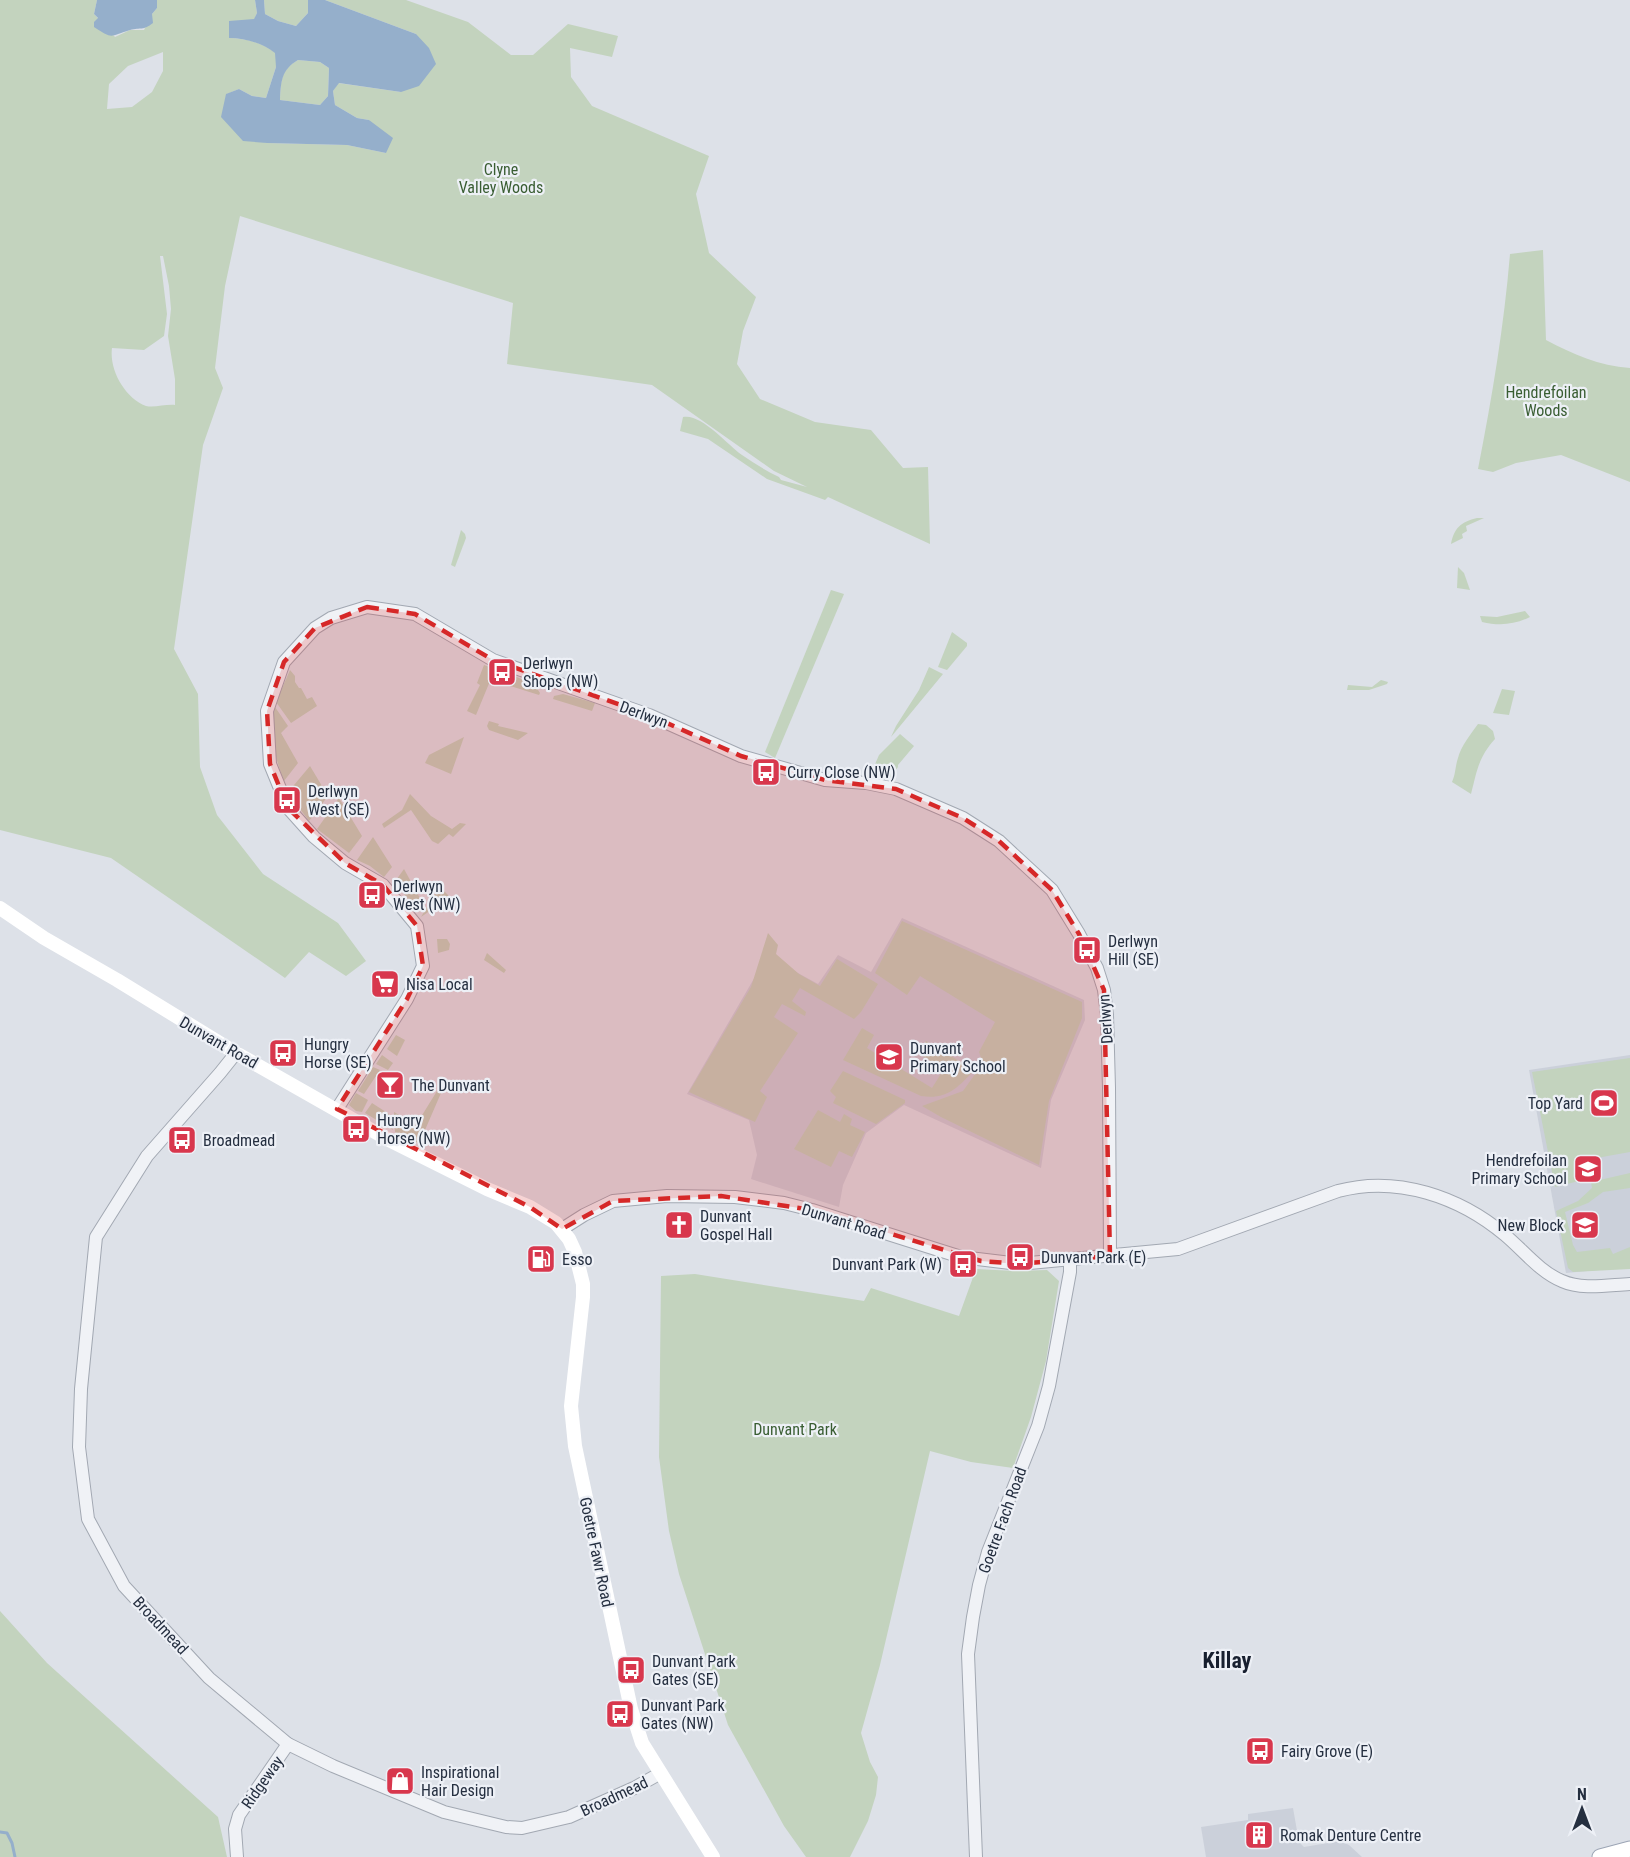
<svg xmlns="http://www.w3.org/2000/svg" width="1630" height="1857" font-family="'Roboto Condensed',sans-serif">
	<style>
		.built { fill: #cbd0da }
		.green { fill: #c3d3be; fill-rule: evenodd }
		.water { fill: #95afcb; fill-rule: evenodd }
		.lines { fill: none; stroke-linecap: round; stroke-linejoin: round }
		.stream { stroke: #95afcb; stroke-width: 3 }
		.tertiary-casing { stroke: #a2a8b2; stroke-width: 14 }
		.primary-casing { stroke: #9ca5b5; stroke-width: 17 }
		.tertiary { stroke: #f0f2f6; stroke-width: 12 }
		.secondary { stroke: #fff; stroke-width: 14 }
		.primary { stroke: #fff; stroke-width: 15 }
		.marked { fill: #d62828; fill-opacity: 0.2; stroke: #d62828; stroke-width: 4.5; stroke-dasharray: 12 8; stroke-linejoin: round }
		.labels { text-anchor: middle; stroke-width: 4.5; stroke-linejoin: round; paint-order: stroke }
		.park-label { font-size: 16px; fill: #395d32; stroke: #edf0f6 }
		.poi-label { font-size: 16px; fill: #252f40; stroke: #edf0f6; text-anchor: start }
		.street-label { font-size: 16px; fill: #252f40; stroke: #edf0f6 }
		.district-label { font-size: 22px; font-weight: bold; fill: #182030; stroke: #edf0f6 }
	</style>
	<rect width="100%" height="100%" fill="#dde1e8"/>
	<g class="built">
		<polygon points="902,918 1084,1000 1085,1020 1051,1100 1041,1168 904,1105 866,1133 843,1185 839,1207 751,1179 757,1155 749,1120 687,1094 767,956 818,984 838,955 871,972"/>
		<polygon points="1630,1055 1630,1267 1566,1273 1529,1070"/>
		<polygon points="1293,1808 1299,1842 1304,1847 1340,1841 1349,1845 1362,1857 1206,1857 1201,1827 1248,1820 1248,1814"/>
	</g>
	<g class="green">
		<path d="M0 0H97L94 14 115 37 130 30H144L152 14 157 8V0H255L257 13 254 20 244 21 229 38C246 38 262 43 276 53V67L266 98 252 96 239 89 227 94 222 117 231 127 267 143 347 145 386 153 369 120 357 118 335 105 333 91 338 83 401 92 416 34 325 0H406L468 22 511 55H533L568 24 618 36 612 57 570 48 571 77 592 106 709 156 696 194 709 253 756 297 743 331 737 364 760 399 815 422 871 430 903 468 928 467 930 544 828 497 825 500 767 479 708 439 680 431 683 417C701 413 727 444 742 455 754 463 766 471 779 477L781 480 807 487 774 471 652 385 507 364 513 303 240 216 225 286 215 368 223 388 203 445 174 649 198 694 200 767 217 815 263 874 338 923 366 961 346 976 309 952 285 978 111 858 0 830ZM163 52V71L152 92 132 107 107 109 109 84 128 66ZM160 256H163L169 286 171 309 168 336 175 379V405C166 404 154 408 146 406 125 398 109 370 112 348L144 350 164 336 167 314Z"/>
		<polygon points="264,0 308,0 308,13 296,26 278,21 265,14"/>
		<path d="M298 60 320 62 329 68 328 96 320 105 280 100C281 82 280 70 298 60Z"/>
		<path d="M1543 250 1546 340C1573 354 1599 366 1630 368V482L1561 455 1516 463 1493 472 1478 469C1492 398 1504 326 1510 254Z"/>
		<path d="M1477 518H1484L1466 526 1467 531 1462 534 1463 538 1451 544C1454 528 1461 522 1477 518Z"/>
		<polygon points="461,530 465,534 466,538 455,567 451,565"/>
		<polygon points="1458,567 1464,573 1470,590 1457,588"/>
		<polygon points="831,590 844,594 775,758 765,752"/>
		<path d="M1525 611 1530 617C1514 625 1499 626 1482 622L1480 616 1497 617Z"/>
		<polygon points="952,632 967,643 967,646 947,670 938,667"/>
		<polygon points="484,665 495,669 476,715 467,711 480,685 477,683"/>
		<polygon points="929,667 943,674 891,737 896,726 919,690"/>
		<polygon points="290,670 295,676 295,682 299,688 301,688 307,699 312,697 317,706 291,723 276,702"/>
		<polygon points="499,670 534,684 540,693 539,695 494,681"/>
		<polygon points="1381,680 1388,682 1387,684 1369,690 1347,690 1348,685 1372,687"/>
		<polygon points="1502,689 1515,691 1509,715 1493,713"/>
		<polygon points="563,694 595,703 592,711 553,699 554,696"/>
		<path d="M275 707 288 726 281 733 298 763 284 781C275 758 268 732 275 707Z"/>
		<polygon points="489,721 499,724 498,726 528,733 518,740 489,730 487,726"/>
		<path d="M1478 724 1486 725 1493 731 1495 739C1478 758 1477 771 1471 794L1452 782C1456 773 1455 767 1458 758 1461 746 1471 734 1478 724Z"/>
		<polygon points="900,734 914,746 898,765 898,767 889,780 870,776 879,755"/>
		<polygon points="464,737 451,774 425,763 429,755"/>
		<polygon points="310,766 328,796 309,821 294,801 289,791"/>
		<polygon points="410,794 431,816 452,829 460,823 466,824 453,837 449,834 438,844 432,841 411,810 384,828 382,824 402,810"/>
		<polygon points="339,798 362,836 349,853 317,829"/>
		<polygon points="373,837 392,867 384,877 370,866 357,860"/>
		<polygon points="404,869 421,900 415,906 394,883"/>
		<polygon points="438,889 442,889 450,897 421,917"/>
		<polygon points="902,921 1082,1002 1082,1018 1049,1101 1039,1165 941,1117 922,1106 963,1091 983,1063 979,1052 995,1022 920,976 907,995 875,973"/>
		<polygon points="768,933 778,945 776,954 799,974 820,986 837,959 878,984 861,1012 854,1019 800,988 792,1001 806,1012 805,1016 782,1004 774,1017 798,1033 760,1091 767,1097 755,1122 689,1092 751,987"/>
		<polygon points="437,939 447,939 450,944 449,950 438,953"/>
		<polygon points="487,953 506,970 504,973 484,960"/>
		<path d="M862 1028 874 1035 867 1048 932 1088 944 1069 917 1053 926 1041 974 1070C958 1088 946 1100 921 1096L843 1060Z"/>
		<polygon points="396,1035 405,1040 397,1056 387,1049"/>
		<polygon points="382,1055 393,1063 388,1070 376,1064"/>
		<polygon points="1630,1058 1630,1152 1591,1159 1595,1177 1555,1187 1532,1072"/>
		<polygon points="373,1067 380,1070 364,1094 358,1091"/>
		<polygon points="843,1071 905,1100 905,1103 876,1124 833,1103 836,1097 830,1091"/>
		<polygon points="437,1091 441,1093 419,1144 395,1132 394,1112 416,1125"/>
		<polygon points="356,1093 368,1100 362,1112 356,1111 349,1105"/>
		<polygon points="372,1103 389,1114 393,1130 365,1113"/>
		<polygon points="818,1110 840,1122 844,1114 852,1119 850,1125 865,1132 852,1157 839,1151 831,1167 794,1149"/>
		<polygon points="1630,1173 1630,1188 1603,1192 1588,1203 1565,1212 1573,1245 1577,1252 1610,1248 1613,1254 1630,1247 1630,1269 1573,1272 1568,1268 1556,1211 1578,1201 1592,1188 1591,1182"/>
		<polygon points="976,1269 1015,1271 1047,1270 1059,1281 1046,1361 1031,1417 1013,1468 971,1462 930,1451 880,1665 861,1733 870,1762 878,1777 876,1795 868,1821 850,1857 806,1857 784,1826 728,1725 679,1574 669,1531 659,1457 661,1276 695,1274 864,1301 871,1288 959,1316"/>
		<polygon points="0,1611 47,1663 218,1817 227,1857 0,1857"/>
	</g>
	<g class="water">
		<path d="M97 0H157V8L152 14 153 23C143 31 141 27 130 30 109 36 114 40 94 27V22L98 18 94 14Z"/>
		<path d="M255 0H264L265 14 278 21 296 26 308 13V0H325L416 34 429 48 436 64 419 86 401 92 339 83 333 91 335 105 357 118 369 120 393 138 386 153 347 145 267 143 243 141 221 117 226 94 239 89 252 96 266 98 276 67 275 53C262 43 245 38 229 38V21L254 19 257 13ZM298 60 320 62 329 68 328 96 320 105 280 100C281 82 281 70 298 60Z"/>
	</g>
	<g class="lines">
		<polyline class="stream" points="0,1832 7,1833 12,1843 15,1857"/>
		<g class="tertiary-casing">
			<g id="tertiary">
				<polyline points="236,1053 220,1073 147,1156 96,1237 81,1389 79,1447 88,1519 124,1586 209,1678 288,1744 333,1766 444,1812 506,1827 522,1828 569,1817 634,1788 659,1774"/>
				<polyline points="337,1109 407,999 423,966 417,926 383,885 345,863 314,837 288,808 270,764 267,711 284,662 315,628 331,618 367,607 415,614 493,660 649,715 741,756 825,780 866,783 896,789 963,818 999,841 1052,890 1079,934 1097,968 1104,990 1107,1015 1109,1088 1110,1256"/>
				<path d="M562 1229 584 1215 613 1201 667 1196 735 1197 784 1203 812 1210 961 1257 1019 1264 1178 1249 1338 1191C1397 1175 1460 1197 1505 1235 1523 1250 1540 1272 1562 1281 1582 1290 1608 1285 1630 1284"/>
				<polyline points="237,1857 235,1829 239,1815 288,1744"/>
				<polyline points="976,1857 968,1654 973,1617 979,1585 988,1552 1038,1426 1049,1386 1070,1272 1070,1260"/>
			</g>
		</g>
		<g class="primary-casing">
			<polyline id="primary" points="1600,1857 1630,1849"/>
		</g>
		<use href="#tertiary" class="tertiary"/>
		<polyline class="secondary" points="0,908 44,938 117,980 236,1053 389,1140 487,1189 530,1207 556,1223 569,1239 575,1252 583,1284 583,1297 571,1406 575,1446 631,1709 642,1743 713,1857"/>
		<use href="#primary" class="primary"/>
	</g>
	<path class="marked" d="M367 607 415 614 493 660 649 715 741 756 825 780 896 789 963 818 999 841 1052 890 1079 934 1104 990 1110 1256 1019 1264 981 1261 812 1210 721 1196 613 1201 562 1229 530 1207 337 1109 407 999 423 966 417 926 383 885 345 863 288 808 270 764 267 711 284 662 315 628Z"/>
	<defs>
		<g id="bus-square" transform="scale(1.5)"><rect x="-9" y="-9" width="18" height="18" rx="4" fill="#d8374d" stroke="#edf0f6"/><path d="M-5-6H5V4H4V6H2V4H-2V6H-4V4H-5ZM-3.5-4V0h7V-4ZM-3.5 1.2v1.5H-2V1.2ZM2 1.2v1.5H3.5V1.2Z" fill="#fff"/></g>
		<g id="supermarket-square" transform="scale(1.5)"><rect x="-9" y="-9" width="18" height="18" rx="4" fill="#d8374d" stroke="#edf0f6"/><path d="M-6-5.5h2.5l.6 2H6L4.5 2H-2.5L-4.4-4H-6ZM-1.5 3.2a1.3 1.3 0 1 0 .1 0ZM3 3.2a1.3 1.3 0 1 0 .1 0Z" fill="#fff"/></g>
		<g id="school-square" transform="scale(1.5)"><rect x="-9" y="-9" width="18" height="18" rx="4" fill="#d8374d" stroke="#edf0f6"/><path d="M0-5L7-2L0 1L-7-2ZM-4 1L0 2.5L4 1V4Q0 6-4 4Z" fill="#fff"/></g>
		<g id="bar-square" transform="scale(1.5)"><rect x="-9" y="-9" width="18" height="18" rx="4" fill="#d8374d" stroke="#edf0f6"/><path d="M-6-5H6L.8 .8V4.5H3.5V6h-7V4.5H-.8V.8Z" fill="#fff"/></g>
		<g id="stadium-square" transform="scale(1.5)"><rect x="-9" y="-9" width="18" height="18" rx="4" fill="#d8374d" stroke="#edf0f6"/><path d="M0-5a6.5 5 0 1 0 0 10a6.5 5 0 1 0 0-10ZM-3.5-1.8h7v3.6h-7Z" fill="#fff"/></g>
		<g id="church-square" transform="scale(1.5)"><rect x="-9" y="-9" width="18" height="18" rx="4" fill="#d8374d" stroke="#edf0f6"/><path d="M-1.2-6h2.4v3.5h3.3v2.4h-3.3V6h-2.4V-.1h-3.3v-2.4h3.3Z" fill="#fff"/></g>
		<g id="fuel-square" transform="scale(1.5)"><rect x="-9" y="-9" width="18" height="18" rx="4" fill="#d8374d" stroke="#edf0f6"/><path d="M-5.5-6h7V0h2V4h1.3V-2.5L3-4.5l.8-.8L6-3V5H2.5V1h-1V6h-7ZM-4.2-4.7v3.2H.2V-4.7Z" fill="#fff"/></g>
		<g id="shop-square" transform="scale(1.5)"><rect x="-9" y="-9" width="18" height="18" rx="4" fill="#d8374d" stroke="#edf0f6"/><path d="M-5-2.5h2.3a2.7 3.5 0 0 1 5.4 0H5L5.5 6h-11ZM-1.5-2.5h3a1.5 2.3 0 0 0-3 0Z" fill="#fff"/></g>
		<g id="building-square" transform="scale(1.5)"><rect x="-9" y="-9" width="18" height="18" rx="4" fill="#d8374d" stroke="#edf0f6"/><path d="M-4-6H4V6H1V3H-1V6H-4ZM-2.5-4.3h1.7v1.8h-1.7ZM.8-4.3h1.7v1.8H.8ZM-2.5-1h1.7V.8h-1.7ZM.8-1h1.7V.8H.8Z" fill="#fff"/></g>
	</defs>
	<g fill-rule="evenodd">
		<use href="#bus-square" x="502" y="672"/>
		<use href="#bus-square" x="766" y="772"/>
		<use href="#bus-square" x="287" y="800"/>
		<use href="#bus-square" x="372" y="895"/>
		<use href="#bus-square" x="1087" y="950"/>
		<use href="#supermarket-square" x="385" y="984"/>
		<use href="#bus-square" x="283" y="1053"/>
		<use href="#school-square" x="889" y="1057"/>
		<use href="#bar-square" x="390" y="1085"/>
		<use href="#stadium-square" x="1604" y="1103"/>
		<use href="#bus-square" x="356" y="1129"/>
		<use href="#bus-square" x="182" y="1140"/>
		<use href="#school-square" x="1588" y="1169"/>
		<use href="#church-square" x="679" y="1225"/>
		<use href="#school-square" x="1585" y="1225"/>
		<use href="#bus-square" x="1020" y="1257"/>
		<use href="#fuel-square" x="541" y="1259"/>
		<use href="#bus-square" x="963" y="1264"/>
		<use href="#bus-square" x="631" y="1670"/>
		<use href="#bus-square" x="620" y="1714"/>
		<use href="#bus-square" x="1260" y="1751"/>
		<use href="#shop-square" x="400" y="1781"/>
		<use href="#building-square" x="1259" y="1835"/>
	</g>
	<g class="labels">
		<g class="park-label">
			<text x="501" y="175">Clyne<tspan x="501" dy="18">Valley Woods</tspan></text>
			<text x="1546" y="398">Hendrefoilan<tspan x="1546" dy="18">Woods</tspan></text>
			<text x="795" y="1435">Dunvant Park</text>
		</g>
		<g class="poi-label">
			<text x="523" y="669">Derlwyn<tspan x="523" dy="18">Shops (NW)</tspan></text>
			<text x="787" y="778">Curry Close (NW)</text>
			<text x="308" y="797">Derlwyn<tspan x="308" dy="18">West (SE)</tspan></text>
			<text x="393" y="892">Derlwyn<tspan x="393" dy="18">West (NW)</tspan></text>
			<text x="1108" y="947">Derlwyn<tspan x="1108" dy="18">Hill (SE)</tspan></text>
			<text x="406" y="990">Nisa Local</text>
			<text x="304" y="1050">Hungry<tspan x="304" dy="18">Horse (SE)</tspan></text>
			<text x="910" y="1054">Dunvant<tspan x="910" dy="18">Primary School</tspan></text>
			<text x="411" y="1091">The Dunvant</text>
			<text x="1583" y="1109" text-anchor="end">Top Yard</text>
			<text x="377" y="1126">Hungry<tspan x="377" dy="18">Horse (NW)</tspan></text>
			<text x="203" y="1146">Broadmead</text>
			<text x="1567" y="1166" text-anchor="end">Hendrefoilan<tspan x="1567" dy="18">Primary School</tspan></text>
			<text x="700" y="1222">Dunvant<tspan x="700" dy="18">Gospel Hall</tspan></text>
			<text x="1564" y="1231" text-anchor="end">New Block</text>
			<text x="1041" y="1263">Dunvant Park (E)</text>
			<text x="562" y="1265">Esso</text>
			<text x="942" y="1270" text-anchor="end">Dunvant Park (W)</text>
			<text x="652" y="1667">Dunvant Park<tspan x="652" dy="18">Gates (SE)</tspan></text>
			<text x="641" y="1711">Dunvant Park<tspan x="641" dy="18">Gates (NW)</tspan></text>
			<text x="1281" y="1757">Fairy Grove (E)</text>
			<text x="421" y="1778">Inspirational<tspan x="421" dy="18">Hair Design</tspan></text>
			<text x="1280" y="1841">Romak Denture Centre</text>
		</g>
		<g class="street-label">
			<text transform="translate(644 714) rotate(20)" y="6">Derlwyn</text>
			<text transform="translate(1105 1019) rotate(-94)" y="6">Derlwyn</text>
			<text transform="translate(219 1042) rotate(30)" y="6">Dunvant Road</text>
			<text transform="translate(844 1221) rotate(17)" y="6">Dunvant Road</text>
			<text transform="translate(1002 1520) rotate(-70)" y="6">Goetre Fach Road</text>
			<text transform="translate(597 1552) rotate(78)" y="6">Goetre Fawr Road</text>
			<text transform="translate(161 1625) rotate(47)" y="6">Broadmead</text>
			<text transform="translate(262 1782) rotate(-55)" y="6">Ridgeway</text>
			<text transform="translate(614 1796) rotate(-25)" y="6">Broadmead</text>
		</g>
		<g class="district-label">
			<text x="1227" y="1668">Killay</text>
		</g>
	</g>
	<g transform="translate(1582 1809)" stroke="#edf0f6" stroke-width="4.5" paint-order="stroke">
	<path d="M0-4.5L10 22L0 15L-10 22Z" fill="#252f40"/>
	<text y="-9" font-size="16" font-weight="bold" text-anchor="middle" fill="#252f40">N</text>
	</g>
</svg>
